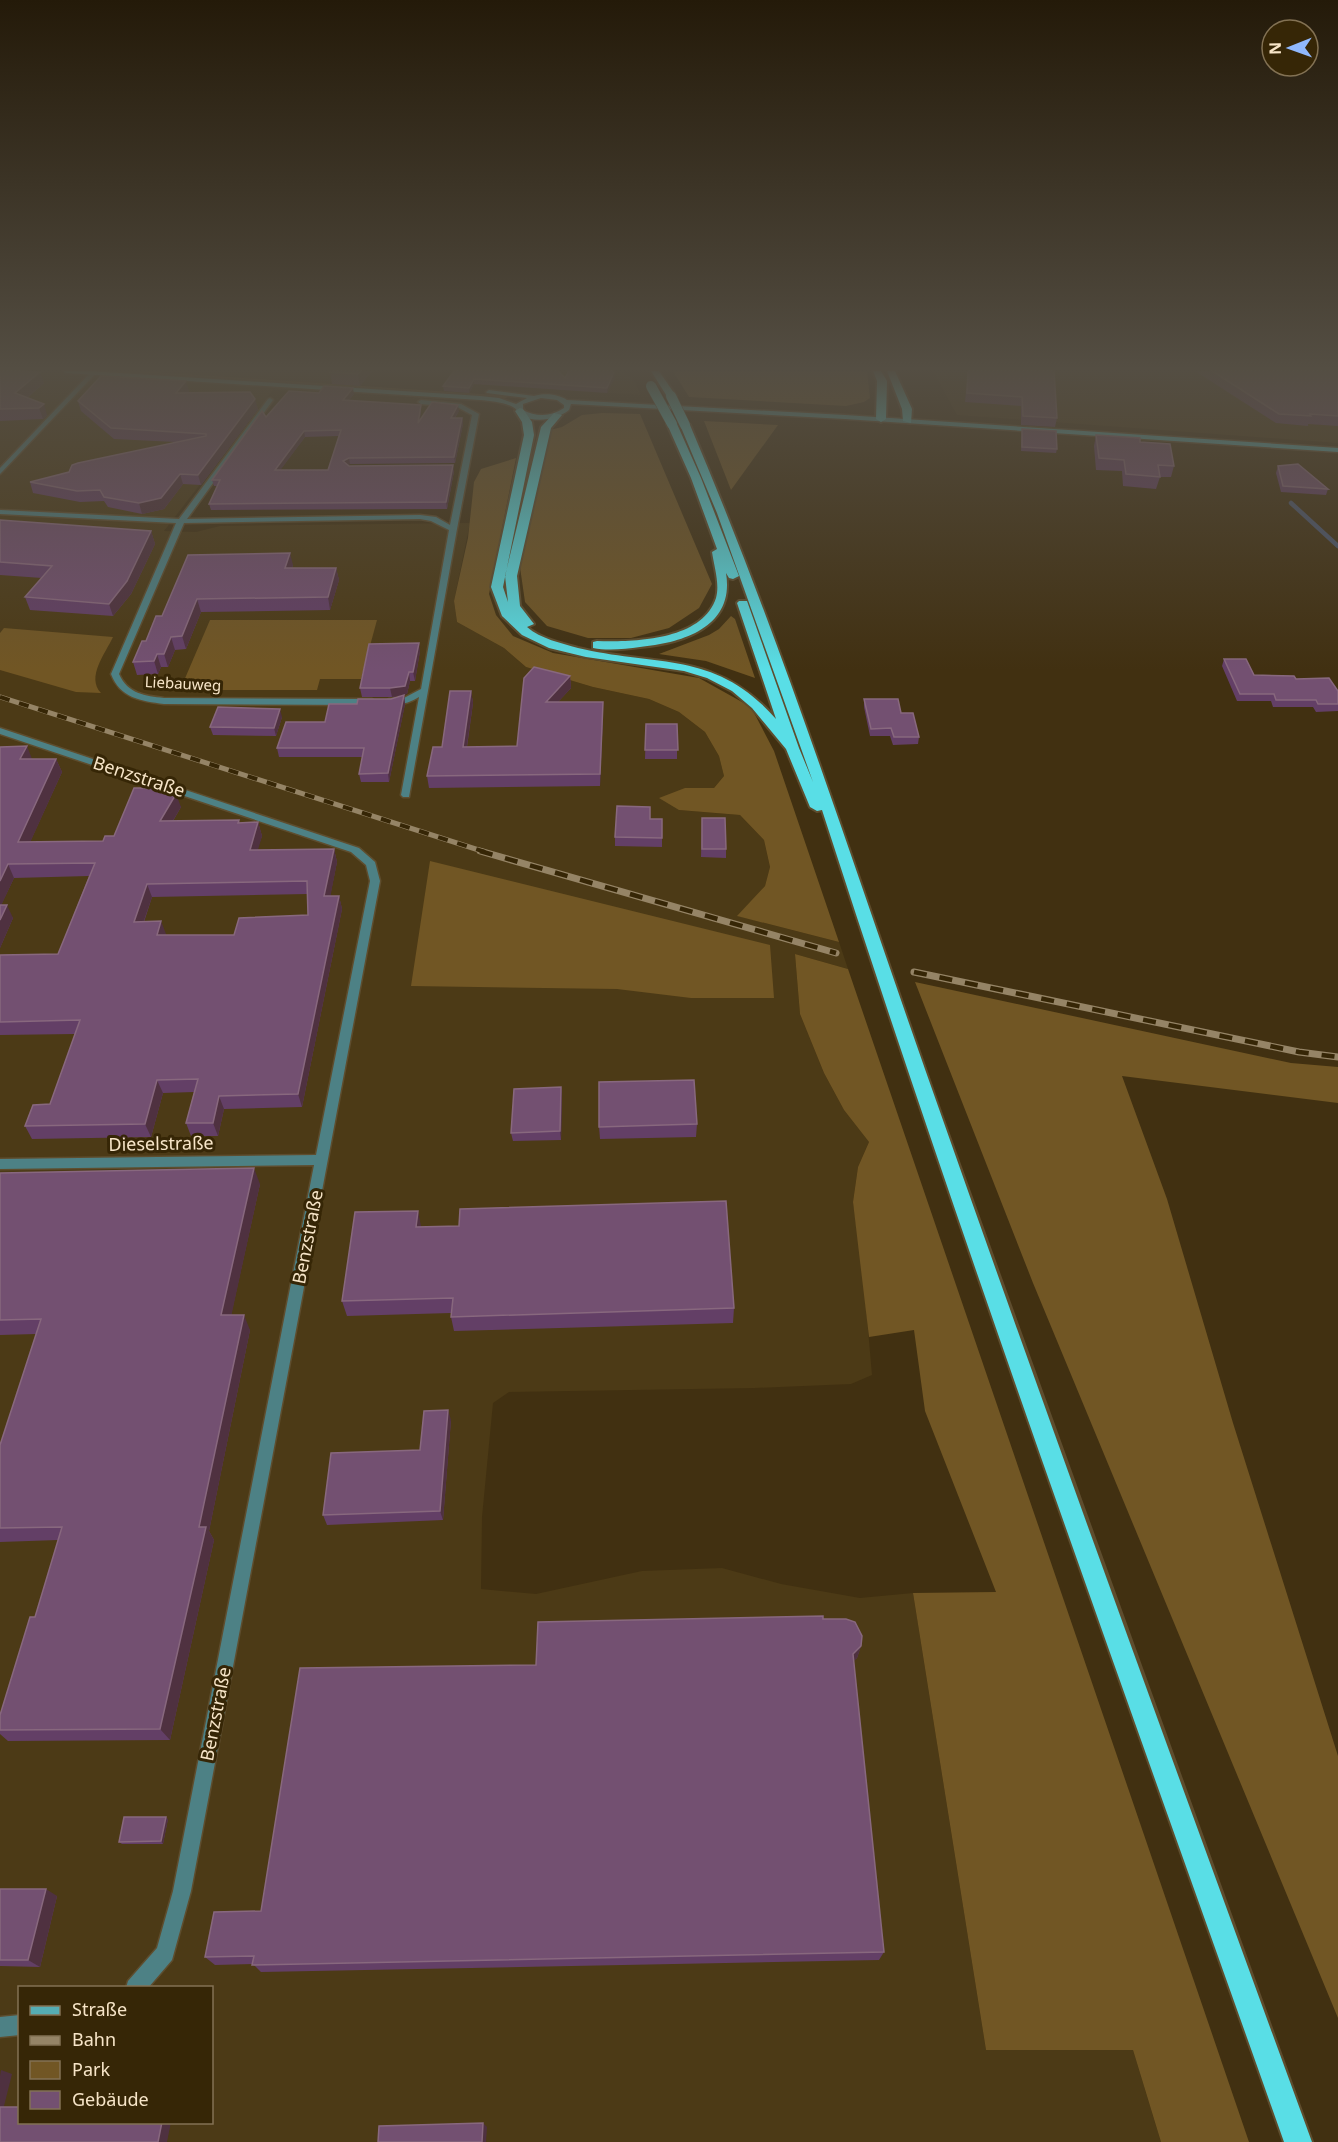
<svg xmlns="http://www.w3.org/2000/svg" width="1338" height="2142" font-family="'Noto Sans',sans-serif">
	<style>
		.built { fill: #4c3a16; fill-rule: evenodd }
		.green { fill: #715624 }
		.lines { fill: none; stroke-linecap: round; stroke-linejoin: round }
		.stream { stroke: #4b5771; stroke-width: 4.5 }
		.minor-casing { stroke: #5e4d2e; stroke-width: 3 }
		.secondary-casing { stroke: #5e4d2e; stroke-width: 3 }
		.trunk-casing { stroke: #5e4d2e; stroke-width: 4 }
		.minor { fill: #4d8185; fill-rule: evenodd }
		.secondary { fill: #55adb3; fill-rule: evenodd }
		.trunk { fill: #59dee6; fill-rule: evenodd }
		.rail-far1-casing { stroke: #958466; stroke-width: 5 }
		.rail-casing { stroke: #958466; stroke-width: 7 }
		.rail-far1 { stroke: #362606; stroke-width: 4; stroke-dasharray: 10; stroke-linecap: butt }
		.rail { stroke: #362606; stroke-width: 4.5; stroke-dasharray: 13; stroke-linecap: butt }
		.trunk-bridge-casing { stroke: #5e4d2e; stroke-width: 11; stroke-linecap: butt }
		.trunk-bridge { stroke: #59dee6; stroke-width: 10 }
		.wall { fill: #633f66; fill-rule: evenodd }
		.shaded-wall { fill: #4f3140 }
		.building { fill: #735071; stroke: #88687e; stroke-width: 1.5; fill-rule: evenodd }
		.labels { text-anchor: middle; stroke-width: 6; stroke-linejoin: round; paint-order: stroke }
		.far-street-label { font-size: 15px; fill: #f7e5c8; stroke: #362606 }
		.street-label { font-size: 18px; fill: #f7e5c8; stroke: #362606 }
	</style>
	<rect width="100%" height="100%" fill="#413011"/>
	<g class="built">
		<path d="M0 371H337L324 393 273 390 164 531 196 532 220 526 470 523 454 601 457 622 504 648 526 667 593 687 649 699 679 712 705 732 719 756 724 776 714 788H685L679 810 740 815 764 840 770 867 765 886 738 916 839 942 848 969 795 954 800 1014 824 1073 844 1110 869 1142 858 1167 853 1202 863 1272 872 1375 851 1384 754 1388 509 1392 493 1403 482 1517 481 1589 536 1594 642 1571 722 1568 781 1584 860 1598 913 1593 986 2050H1133L1161 2142H0ZM20 1988H212V2122H20Z"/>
		<polygon points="538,371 622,371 627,377 632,377 641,395 538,388 546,374"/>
		<polygon points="933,371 1338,371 1338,443 957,415"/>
	</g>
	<g class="green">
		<polygon points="137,371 509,396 506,398 134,372"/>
		<polygon points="673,371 867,371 870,398 864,402 846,406 689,397"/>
		<polygon points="602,413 640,414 712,584 699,608 669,628 631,638 588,638 547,626 525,602 520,567 550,430 562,427 582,415"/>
		<polygon points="704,421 778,425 731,490"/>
		<polygon points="516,458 489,594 496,615 513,636 553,653 699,678 751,707 774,751 839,942 737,916 765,886 770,867 764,840 740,815 679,810 659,798 685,788 714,788 724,776 719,756 705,732 679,712 649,699 593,687 526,667 504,648 457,622 454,601 468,538 474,482 481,469"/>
		<polygon points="731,616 735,619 755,678 706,661 659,654 709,635 719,629"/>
		<polygon points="210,620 377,620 361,679 320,679 317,690 180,690"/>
		<path d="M4 628 113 637C105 654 86 677 101 693L76 692 0 670V633Z"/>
		<polygon points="430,861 770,945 774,998 691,998 617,989 411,986"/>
		<polygon points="795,954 848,969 1249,2142 1161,2142 1133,2050 986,2050 913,1593 996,1592 925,1411 914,1330 869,1337 853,1202 858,1167 869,1142 844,1110 824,1073 800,1014"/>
		<polygon points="915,982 1291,1063 1338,1067 1338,1103 1122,1076 1167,1199 1233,1423 1338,1756 1338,2018 1033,1283"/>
	</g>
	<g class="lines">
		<polyline class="stream" points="1291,503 1338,546"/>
		<g class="minor-casing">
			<g id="minor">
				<polygon points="92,371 98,371 0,474 0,468"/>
				<path d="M270 398 273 400 187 519 420 515 436 517 450 525 472 415 459 408 421 404 418 402 421 400 461 404 479 414 457 529 409 797H403L401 795 419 697C409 703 395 708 384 702L389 699 404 698 421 689 449 530 431 521 420 519 184 523 119 674C128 694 145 696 164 698L372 699 377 702 372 705 164 704C141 701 120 698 111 674L176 523 0 514V510L179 519 268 399Z"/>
				<polygon points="0,728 359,848 375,862 380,881 191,1891 172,1960 148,1988 126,1988 128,1981 157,1948 173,1891 314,1165 0,1169 0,1159 316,1155 370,881 366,865 351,852 0,734"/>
				<polygon points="20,2015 20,2035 0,2037 0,2017"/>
			</g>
		</g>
		<g class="secondary-casing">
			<path id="secondary" d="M63 371H89L480 396 499 398 516 404 527 398 487 393 486 392 489 390 534 396C544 393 558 394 567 400L845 415 1338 448V452L845 419 571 404 569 410C556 420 534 424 519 414 515 410 518 410 513 407 503 402 491 401 480 400L66 373ZM541 398 557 400 564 405V408C551 417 536 417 523 410V404Z"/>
		</g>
		<g class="trunk-casing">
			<g id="trunk">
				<polygon points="651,371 659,371 676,396 674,398 668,398"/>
				<polygon points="873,371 881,371 887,381 886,419 881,422 876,419 877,381"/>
				<polygon points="887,371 895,371 912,409 911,423 903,421 902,409"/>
				<path d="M520 408 523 409 532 422 534 435 503 587 508 602 505 576 541 427 554 413 562 415 551 428 517 576 520 606 534 624 527 627C541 639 561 643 578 648 657 667 716 650 776 719L737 603 739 601H747L799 748 813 782 717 513 680 425 685 422 690 425C787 653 861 890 944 1123 1064 1464 1188 1803 1312 2142H1284C1127 1699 966 1257 822 810L817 811 810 807 786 749 752 708 732 691 707 678 684 671 586 657 549 648 522 635 502 616 491 587 524 435 522 422 515 411Z"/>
				<path d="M669 422 677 424 701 478 739 576 733 579 729 578 726 573C735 627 683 643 640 647 625 649 608 651 593 648V642L597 641C633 642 702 641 716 598 720 584 714 566 712 552L717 549 691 478 667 424Z"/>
			</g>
		</g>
		<use href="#minor" class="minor"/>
		<use href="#secondary" class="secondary"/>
		<use href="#trunk" class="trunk"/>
		<g class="rail-far1-casing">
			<polyline id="rail-far1" points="0,697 485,852"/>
		</g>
		<g class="rail-casing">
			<g id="rail">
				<polyline points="480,851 836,953"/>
				<polyline points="914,972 1299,1052 1338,1057"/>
			</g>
		</g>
		<use href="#rail-far1" class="rail-far1"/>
		<use href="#rail" class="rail"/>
		<g class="trunk-bridge-casing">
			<g id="trunk-bridge">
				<polyline points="651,386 672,424"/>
				<polyline points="671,396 685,425"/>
			</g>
		</g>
		<use href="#trunk-bridge" class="trunk-bridge"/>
	</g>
	<g class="wall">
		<polygon points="0,371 44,383 27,398 47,415 43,419 0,421"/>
		<polygon points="372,371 360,386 332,384 330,372"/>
		<polygon points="454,371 565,378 615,377 607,393 474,384 469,393 444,391 443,386"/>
		<polygon points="947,371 1054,371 1057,418 1055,427 1021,425 1021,406 965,402 968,372"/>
		<polygon points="1195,371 1338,371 1338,426 1308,424 1308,426 1276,423"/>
		<polygon points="189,391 188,393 258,409 201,485 183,484 164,509 142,514 108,507 104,501 80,502 33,493 30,482 69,472 176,442 114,439 81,411 78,401"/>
		<path d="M319 393 354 394 349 400 421 410 420 420 459 411 455 418H462L463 424 455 463 350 464 348 465 349 466 454 471 447 509 211 510 209 504 217 486H214L212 480 266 417ZM339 436 328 470H280L305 437Z"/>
		<polygon points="1022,429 1057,449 1056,453 1021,451"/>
		<polygon points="1096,435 1140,442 1174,466 1171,477 1160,477 1156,489 1123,486 1122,471 1096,470 1094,446"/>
		<polygon points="1278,466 1328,489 1326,495 1281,492 1276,473"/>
		<polygon points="0,520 151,531 155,544 131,594 113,616 30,610 25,597 42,578 0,575"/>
		<polygon points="188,555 293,565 292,568 336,568 339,580 330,610 201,612 186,649 175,650 168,667 161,667 158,674 137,675 133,662 162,616"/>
		<polygon points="420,651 415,681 410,681 407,694 392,697 362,697 360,688"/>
		<polygon points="1224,659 1254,675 1296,679 1338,691 1338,711 1316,712 1313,707 1273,707 1271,701 1237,701 1222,666"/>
		<polygon points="570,676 571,688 558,702 603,714 600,786 429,788 427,776 471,691 473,703 467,747 517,746"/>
		<polygon points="404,695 405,704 389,782 361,782 359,774 363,757 279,757 277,748 357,704 391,699"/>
		<polygon points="864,699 901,713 919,737 918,744 893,745 890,736 870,736 864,707"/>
		<polygon points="282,717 276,736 213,735 210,727"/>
		<polygon points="646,724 677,724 677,759 645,759"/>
		<path d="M0 747 32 759H56L62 772 30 842 103 841 114 836 171 794 181 807 173 821 239 820 240 823 258 822 262 836 257 850 334 849 337 862 330 896H339L342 909 302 1107 224 1109 218 1136H191L186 1123 194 1092 163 1093 151 1137 32 1139 25 1126 50 1104 75 1034 0 1035V955L58 954 89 876 14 878 1 905 13 918 0 948ZM308 894V915L234 935H166L144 922 152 897Z"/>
		<polygon points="702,818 726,849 726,858 701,857"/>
		<polygon points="650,819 662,819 662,847 615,846 615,837"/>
		<polygon points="561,1087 562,1096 561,1140 513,1141 511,1133"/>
		<polygon points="697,1124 696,1137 600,1139 599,1127"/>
		<polygon points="0,1173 260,1184 231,1315 250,1330 209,1531 214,1540 170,1740 8,1741 0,1734 0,1715 35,1617 58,1540 0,1542 0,1445 36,1334 0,1335"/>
		<polygon points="421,1226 421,1227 734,1308 733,1323 454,1331 451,1317 451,1313 347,1316 342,1301"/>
		<polygon points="451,1420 443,1520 327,1525 323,1515 420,1450"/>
		<polygon points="823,1619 861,1646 857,1658 853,1661 884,1952 879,1960 261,1972 253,1964 215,1965 205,1957 261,1911 536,1665"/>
		<polygon points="168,1819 163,1844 122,1844 119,1842"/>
		<polygon points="0,1889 57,1896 40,1967 0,1966"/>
	</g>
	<g class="shaded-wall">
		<polygon points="361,371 372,371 360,386 358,374"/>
		<polygon points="40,372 44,383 19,404 15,393"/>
		<polygon points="614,372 615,377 607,393 607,388"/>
		<polygon points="474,379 474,384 469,393 469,388"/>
		<polygon points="186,381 189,391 179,403 176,393"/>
		<polygon points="353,388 354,394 344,406 343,400"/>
		<polygon points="255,399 258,409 201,485 198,475"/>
		<polygon points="44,404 47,415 43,419 39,408"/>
		<polygon points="421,405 421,410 418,429 418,423"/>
		<polygon points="458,405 459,411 451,423 451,418"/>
		<polygon points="462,418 463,424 455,463 454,457"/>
		<polygon points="304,431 305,437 276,476 275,470"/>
		<polygon points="349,458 350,464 344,467 343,461"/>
		<polygon points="453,465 454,471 447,509 446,502"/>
		<polygon points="180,474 183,484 164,509 142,514 139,503"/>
		<polygon points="151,531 155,544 131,594 113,616 109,604"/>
		<polygon points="290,553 293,565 288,581 285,568"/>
		<polygon points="336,568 339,580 330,610 328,597"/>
		<polygon points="197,599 201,612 186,649 182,636"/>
		<polygon points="171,637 175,650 168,667 164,654"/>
		<polygon points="419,643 420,651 415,681 413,672"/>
		<polygon points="157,654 161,667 158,674 154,661"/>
		<polygon points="409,672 410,681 407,694 392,697 390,688"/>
		<polygon points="570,676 571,688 547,714 546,702"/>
		<polygon points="471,691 473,703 465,759 463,747"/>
		<polygon points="404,695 405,704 389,782 388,773"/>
		<polygon points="603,702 603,714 600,786 600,774"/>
		<polygon points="280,709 282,717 276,736 274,728"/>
		<polygon points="27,746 32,759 20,759"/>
		<polygon points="56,759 62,772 24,856 18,842"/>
		<polygon points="169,788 173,799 176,794 181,807 165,834 160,821"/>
		<polygon points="258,822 262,836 254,864 250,850"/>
		<polygon points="334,849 337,862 328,909 324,896"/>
		<polygon points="8,864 14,878 0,908 0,881"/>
		<polygon points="147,884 152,897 139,935 134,922"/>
		<polygon points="339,896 342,909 302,1107 298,1094"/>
		<polygon points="7,905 13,918 0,948 0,920"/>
		<polygon points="161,921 166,934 162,948 157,935"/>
		<polygon points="157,1080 163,1093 151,1137 145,1124"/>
		<polygon points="561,1087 562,1096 561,1140 560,1131"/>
		<polygon points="219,1096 224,1109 218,1136 213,1123"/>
		<polygon points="254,1168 260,1184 228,1331 221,1315"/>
		<polygon points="418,1211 421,1226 420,1243 416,1227"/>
		<polygon points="244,1315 250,1330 209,1531 214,1540 170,1740 160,1729 199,1527"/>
		<polygon points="448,1410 451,1420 443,1520 440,1511"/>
		<polygon points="861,1646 857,1658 849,1666 853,1654"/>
		<polygon points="166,1817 168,1819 163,1844 161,1841"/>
		<polygon points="46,1889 57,1896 40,1967 28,1960"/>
		<polygon points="1,2070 12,2074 3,2110 0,2109 0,2076"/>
		<polygon points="162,2122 171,2122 167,2142 158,2142"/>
		<polygon points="483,2123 487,2127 486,2142 482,2142"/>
	</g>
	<g class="building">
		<polygon points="0,371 17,371 40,372 15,393 44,404 39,408 0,409"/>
		<polygon points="331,371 361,371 358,374 330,372"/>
		<polygon points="454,371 558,371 565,378 569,371 613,371 614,372 607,388 474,379 469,388 443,386"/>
		<polygon points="968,371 1054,371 1057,418 1023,416 1022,397 967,393"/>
		<polygon points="1212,371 1338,371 1338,416 1310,414 1311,416 1279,414"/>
		<polygon points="101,376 186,381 176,393 250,392 255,399 198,475 180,474 161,498 139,503 104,497 100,490 77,491 30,482 69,472 72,465 78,463 206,436 206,434 111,428 78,401"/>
		<path d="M324 386 353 388 343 400 421 405 418 423 432 402 458 405 451 418H462L454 457 349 458 343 461 349 466 453 465 446 502 209 504 220 480H212L262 411 266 417 289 391 319 393ZM341 430 328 470H275L304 431Z"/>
		<polygon points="1022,429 1056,431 1057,449 1022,447"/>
		<polygon points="1096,435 1140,438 1140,442 1170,444 1174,466 1158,465 1160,477 1126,474 1124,460 1099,458"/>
		<polygon points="1298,464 1328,489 1283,486 1278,466"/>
		<polygon points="0,520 151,531 127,581 109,604 25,597 52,566 0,562"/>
		<polygon points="290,553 285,568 336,568 328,597 197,599 182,636 171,637 164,654 157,654 154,661 133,662 142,641 146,641 156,616 162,616 188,555"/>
		<polygon points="419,643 413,672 409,672 405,686 390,688 360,688 369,644"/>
		<polygon points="1224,659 1246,659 1254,675 1294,676 1296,679 1329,678 1338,691 1338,704 1318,704 1316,700 1276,700 1274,694 1240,694"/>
		<polygon points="534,667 570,676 546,702 603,702 600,774 427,776 433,747 442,747 450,691 471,691 463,747 517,746 524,678"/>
		<polygon points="404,695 388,773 359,774 364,748 277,748 286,722 325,722 329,704 357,704 358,699 391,699"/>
		<polygon points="864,699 898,699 901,713 913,713 919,737 894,737 891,728 871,729"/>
		<polygon points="218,707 280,709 274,728 210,727"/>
		<polygon points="646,724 677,724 678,750 645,750"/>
		<path d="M27 746 20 759H56L18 842 103 841 105 836H114L134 788H169L167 793 176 794 160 821 239 820 238 823 258 822 250 850 334 849 324 896H339L298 1094 219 1096 213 1123H186L198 1079 157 1080 145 1124 25 1126 33 1105 50 1104 80 1020 0 1022V955L58 954 95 863 8 864 0 881V747ZM307 881 308 915 239 918 234 935H157L161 921 134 922 147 884Z"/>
		<polygon points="617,806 650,807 650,819 662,819 662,838 615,837"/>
		<polygon points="702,818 725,818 726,849 702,849"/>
		<polygon points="0,905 7,905 0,920"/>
		<polygon points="694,1080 697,1124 599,1127 599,1082"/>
		<polygon points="561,1087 560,1131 511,1133 514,1089"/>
		<polygon points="254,1168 221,1315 244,1315 199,1527 206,1527 160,1729 0,1730 0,1715 30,1617 35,1617 62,1527 0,1528 0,1445 41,1319 0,1320 0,1173"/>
		<polygon points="726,1201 734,1308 451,1317 453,1298 342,1301 355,1212 418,1211 416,1227 459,1226 460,1209"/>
		<polygon points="448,1410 440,1511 323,1515 331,1453 420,1450 424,1411"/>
		<polygon points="823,1616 823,1619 846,1619 855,1622 862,1636 861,1646 853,1654 884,1952 252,1965 254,1956 205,1957 214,1912 261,1911 300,1668 536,1665 538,1622"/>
		<polygon points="124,1817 166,1817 161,1841 119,1842"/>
		<polygon points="0,1889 46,1889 28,1960 0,1960"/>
		<polygon points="0,2107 20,2107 20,2122 162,2122 158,2142 0,2142"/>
		<polygon points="483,2123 482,2142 378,2142 379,2126"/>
	</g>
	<linearGradient id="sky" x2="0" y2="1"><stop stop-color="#241a09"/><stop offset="0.55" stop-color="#544e43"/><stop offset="1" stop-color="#544e43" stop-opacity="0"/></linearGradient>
	<rect width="1338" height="670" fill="url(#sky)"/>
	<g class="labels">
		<g class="far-street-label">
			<text transform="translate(183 684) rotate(3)" y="5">Liebauweg</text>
		</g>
		<g class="street-label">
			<text transform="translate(139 777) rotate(18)" y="6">Benzstraße</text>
			<text transform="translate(161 1144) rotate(-1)" y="6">Dieselstraße</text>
			<text transform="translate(308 1237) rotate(-79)" y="6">Benzstraße</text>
			<text transform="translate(216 1714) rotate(-79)" y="6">Benzstraße</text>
		</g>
	</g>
	<rect x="18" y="1986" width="195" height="138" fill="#362606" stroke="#837254" stroke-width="1.5"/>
	<rect x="30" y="2006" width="30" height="9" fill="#55adb3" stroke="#837254" stroke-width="1.5"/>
	<text x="72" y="2016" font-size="18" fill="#f7e5c8">Straße</text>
	<rect x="30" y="2036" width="30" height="9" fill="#958466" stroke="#837254" stroke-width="1.5"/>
	<text x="72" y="2046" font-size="18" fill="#f7e5c8">Bahn</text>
	<rect x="30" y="2061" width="30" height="18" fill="#715624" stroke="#837254" stroke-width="1.5"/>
	<text x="72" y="2076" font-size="18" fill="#f7e5c8">Park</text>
	<rect x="30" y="2091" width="30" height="18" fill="#735071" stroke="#837254" stroke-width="1.5"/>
	<text x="72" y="2106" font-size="18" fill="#f7e5c8">Gebäude</text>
	<g transform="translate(1290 48) rotate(269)"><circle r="28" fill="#362606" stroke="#837254" stroke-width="1.5"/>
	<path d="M0-4.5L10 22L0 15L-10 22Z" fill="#90b8fd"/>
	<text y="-9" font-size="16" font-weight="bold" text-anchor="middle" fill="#f7e5c8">N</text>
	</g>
</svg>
